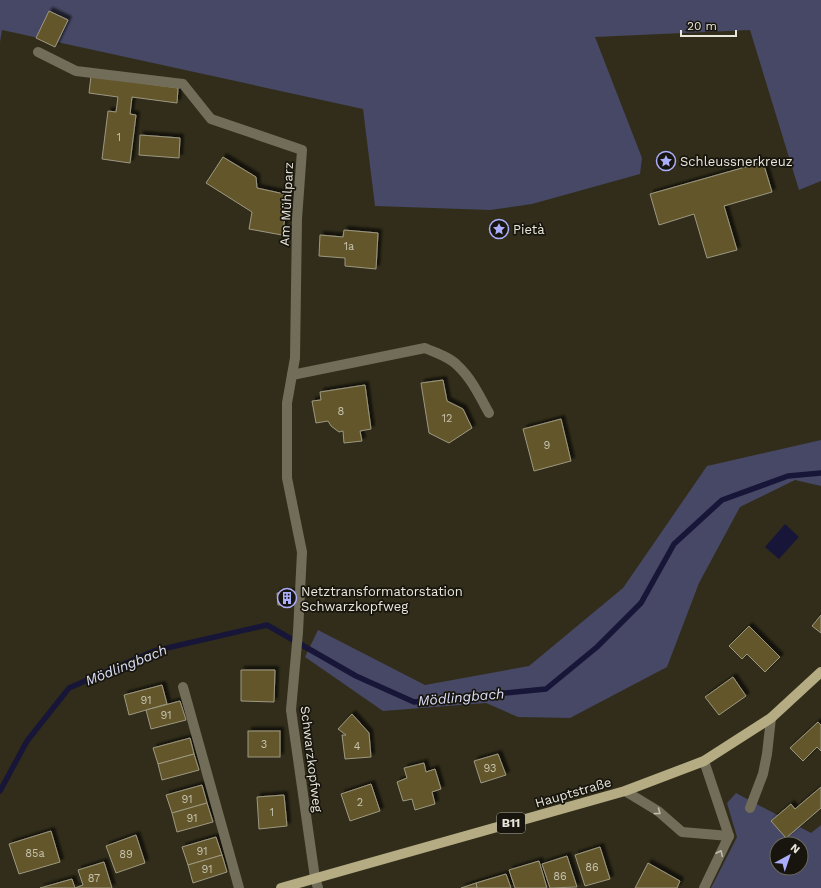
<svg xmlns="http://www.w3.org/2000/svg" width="821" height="888" font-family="'Work Sans',sans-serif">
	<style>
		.green { fill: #464865; fill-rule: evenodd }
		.water { fill: #171639 }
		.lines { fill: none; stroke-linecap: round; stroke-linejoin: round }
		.stream { stroke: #171639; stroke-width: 5.5 }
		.building { fill: #625729; stroke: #9d9882; filter: url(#shadow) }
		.service { stroke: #716d59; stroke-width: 10 }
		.minor { stroke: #716d59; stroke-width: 10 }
		.primary { stroke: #b5ac83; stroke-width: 10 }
		.oneway { stroke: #bebcad }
		.labels { text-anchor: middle; stroke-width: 3.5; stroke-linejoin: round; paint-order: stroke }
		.number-label { font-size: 11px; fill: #c6c2ae }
		.shield { fill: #17150d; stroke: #a9a79c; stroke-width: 1 }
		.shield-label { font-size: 12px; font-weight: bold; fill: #e8e6da }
		.poi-label { font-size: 13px; fill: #e8e6da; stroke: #17150d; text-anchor: start }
		.street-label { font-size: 13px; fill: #e8e6da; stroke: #17150d }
		.water-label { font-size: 14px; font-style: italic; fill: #dde0fc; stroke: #17150d }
	</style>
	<defs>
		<filter id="shadow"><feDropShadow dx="3.5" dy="-3.5" stdDeviation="1" flood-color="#0009"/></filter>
	</defs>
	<rect width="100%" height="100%" fill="#312d1a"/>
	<g class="green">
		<polygon points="0,0 821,0 821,181 799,190 750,30 595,37 642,158 640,174 532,204 490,210 375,206 363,109 2,30 0,42"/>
		<polygon points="821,440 821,486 795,480 740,507 699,583 667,667 570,718 518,717 486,703 383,711 305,657 318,630 425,685 529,666 623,588 707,466"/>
		<path d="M736 793 811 833 821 825V888H711L737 837 727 803ZM777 844H801V868H777Z"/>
	</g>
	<polygon class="water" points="785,524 799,537 779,559 765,547"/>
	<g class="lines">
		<polyline class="stream" points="0,791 27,741 69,688 154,651 267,625 356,676 414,702 546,689 597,647 641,603 674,544 722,500 788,476 821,473"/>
	</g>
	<g class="building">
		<polygon points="49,11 68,20 55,47 36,38"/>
		<polygon points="91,76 178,88 177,103 132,97 130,114 136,115 130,163 102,159 108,111 116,112 118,97 89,93"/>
		<polygon points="140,135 180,138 179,158 139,155"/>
		<polygon points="223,157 256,177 257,188 289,195 282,235 249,229 252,212 206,183"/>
		<polygon points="763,162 772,192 724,206 737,250 707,258 694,214 659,225 650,194"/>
		<polygon points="344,230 378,233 376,269 345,266 345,258 319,256 320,235 343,237"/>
		<polygon points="443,380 447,401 463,409 472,428 449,443 429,433 421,383"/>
		<polygon points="365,385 371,429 360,431 362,441 344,443 343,431 339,432 331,426 328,421 316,423 312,401 321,400 320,392"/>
		<polygon points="561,419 571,461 534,471 523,429"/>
		<polygon points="296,592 296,604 278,605 277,593"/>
		<polygon points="821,615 821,633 812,626"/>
		<polygon points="749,626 780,657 765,672 747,654 742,659 729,646"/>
		<polygon points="241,670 275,670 274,702 241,701"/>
		<polygon points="733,677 746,696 719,715 705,697"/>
		<polygon points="162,685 167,704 129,715 124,695"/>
		<polygon points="180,701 186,720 151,729 146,710"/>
		<polygon points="352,714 369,733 371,757 345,759 342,735 346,735 338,729"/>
		<polygon points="818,722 821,725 821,751 817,747 803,761 790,748"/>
		<rect x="248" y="731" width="32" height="26"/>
		<polygon points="190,738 194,754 158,764 153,748"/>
		<polygon points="194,754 199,770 162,780 158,764"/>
		<polygon points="498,754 506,775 481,783 474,761"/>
		<polygon points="424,763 426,772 435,769 441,789 432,792 435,804 415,810 412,799 403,801 397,782 407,778 404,768"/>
		<polygon points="371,784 380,811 350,821 341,794"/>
		<polygon points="202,785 207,803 172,813 166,795"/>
		<polygon points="821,787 821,808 786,838 771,821 791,804 795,809"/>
		<polygon points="284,795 287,826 259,829 257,797"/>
		<polygon points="207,803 213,822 177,832 172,813"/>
		<polygon points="51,831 60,862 19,874 9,844"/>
		<polygon points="136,835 145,863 116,873 106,846"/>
		<polygon points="216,837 222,855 188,865 182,847"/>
		<polygon points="600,847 610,879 585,886 575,855"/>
		<polygon points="222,855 227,872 193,883 188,865"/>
		<polygon points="567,856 577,887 550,888 542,864"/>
		<polygon points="539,861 547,888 515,888 509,870"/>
		<polygon points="104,862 112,888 75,888 83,885 78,870"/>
		<polygon points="648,863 680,881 677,888 635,888"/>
		<polygon points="506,874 511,888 477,888 476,883"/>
		<polygon points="72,879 75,888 40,888"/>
		<polygon points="476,883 477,888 461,888"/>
	</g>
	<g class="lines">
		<g class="service">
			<path d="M292 375 425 348C436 353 450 357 458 366 472 379 480 397 489 413"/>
			<polyline points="183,687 239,888"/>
		</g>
		<g class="minor">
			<polyline points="38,52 76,71 183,84 211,119 302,150 297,219 295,358 287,403 287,478 302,552 298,632 291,710 315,878 318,888"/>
			<polyline points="625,791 658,811 682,832 729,836"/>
			<polyline points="750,808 763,774 767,754 771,718"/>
			<polyline points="704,888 729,836 704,761"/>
		</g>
		<polyline class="primary" points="281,888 625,791 704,761 771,718 821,672"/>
	</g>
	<defs><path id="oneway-chevron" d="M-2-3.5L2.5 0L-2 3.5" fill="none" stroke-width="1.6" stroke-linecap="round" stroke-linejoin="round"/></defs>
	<g class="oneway">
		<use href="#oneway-chevron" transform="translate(658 812) rotate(36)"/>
		<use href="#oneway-chevron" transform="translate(720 853) rotate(-64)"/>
	</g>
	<defs>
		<g id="sight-ring" transform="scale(1)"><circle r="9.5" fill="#17150d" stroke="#abaffb" stroke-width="1.5"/><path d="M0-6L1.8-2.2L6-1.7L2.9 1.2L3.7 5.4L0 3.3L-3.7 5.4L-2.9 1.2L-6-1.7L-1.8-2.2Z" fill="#abaffb"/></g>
		<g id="building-ring" transform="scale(1)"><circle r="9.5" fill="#17150d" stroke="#abaffb" stroke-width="1.5"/><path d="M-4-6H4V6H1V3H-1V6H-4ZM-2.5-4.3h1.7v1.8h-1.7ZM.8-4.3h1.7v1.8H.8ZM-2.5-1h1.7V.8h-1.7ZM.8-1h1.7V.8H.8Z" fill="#abaffb"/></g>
	</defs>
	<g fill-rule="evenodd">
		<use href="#sight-ring" x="666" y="161"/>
		<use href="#sight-ring" x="499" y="229"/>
		<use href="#building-ring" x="287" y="598"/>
	</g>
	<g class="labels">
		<g class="number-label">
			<text x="119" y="141">1</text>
			<text x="349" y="250">1a</text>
			<text x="341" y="415">8</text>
			<text x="447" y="422">12</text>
			<text x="547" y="449">9</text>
			<text x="146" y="704">91</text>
			<text x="166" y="719">91</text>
			<text x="264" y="748">3</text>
			<text x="357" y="750">4</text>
			<text x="490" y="772">93</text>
			<text x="187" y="803">91</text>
			<text x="360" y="806">2</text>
			<text x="272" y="816">1</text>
			<text x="192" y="822">91</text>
			<text x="202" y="855">91</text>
			<text x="35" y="857">85a</text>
			<text x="126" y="858">89</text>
			<text x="592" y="871">86</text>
			<text x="207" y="873">91</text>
			<text x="560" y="880">86</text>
			<text x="94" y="882">87</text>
		</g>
		<rect class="shield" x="497" y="813" width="28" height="20" rx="3"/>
		<g class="shield-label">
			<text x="511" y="827">B11</text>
		</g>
		<g class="poi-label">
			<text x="680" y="166">Schleussnerkreuz</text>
			<text x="513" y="234">Pietà</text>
			<text x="301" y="596">Netztransformatorstation<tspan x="301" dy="15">Schwarzkopfweg</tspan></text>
		</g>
		<g class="street-label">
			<text transform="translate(286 204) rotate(-87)" y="5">Am Mühlparz</text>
			<text transform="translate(312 759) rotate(83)" y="5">Schwarzkopfweg</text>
			<text transform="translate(573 792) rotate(-16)" y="5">Hauptstraße</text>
		</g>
		<g class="water-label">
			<text transform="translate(126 665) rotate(-22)" y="5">Mödlingbach</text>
			<text transform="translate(461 697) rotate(-5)" y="5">Mödlingbach</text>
		</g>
	</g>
	<g transform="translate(789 856) rotate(40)"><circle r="19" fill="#17150d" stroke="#6b695f"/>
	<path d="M0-3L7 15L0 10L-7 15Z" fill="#abaffb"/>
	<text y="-6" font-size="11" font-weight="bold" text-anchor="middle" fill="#e8e6da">N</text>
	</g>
	<path d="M681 30v6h55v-6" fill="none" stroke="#e8e6da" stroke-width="2"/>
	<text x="687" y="30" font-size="12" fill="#e8e6da" stroke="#17150d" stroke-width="3" paint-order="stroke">20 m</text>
</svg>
